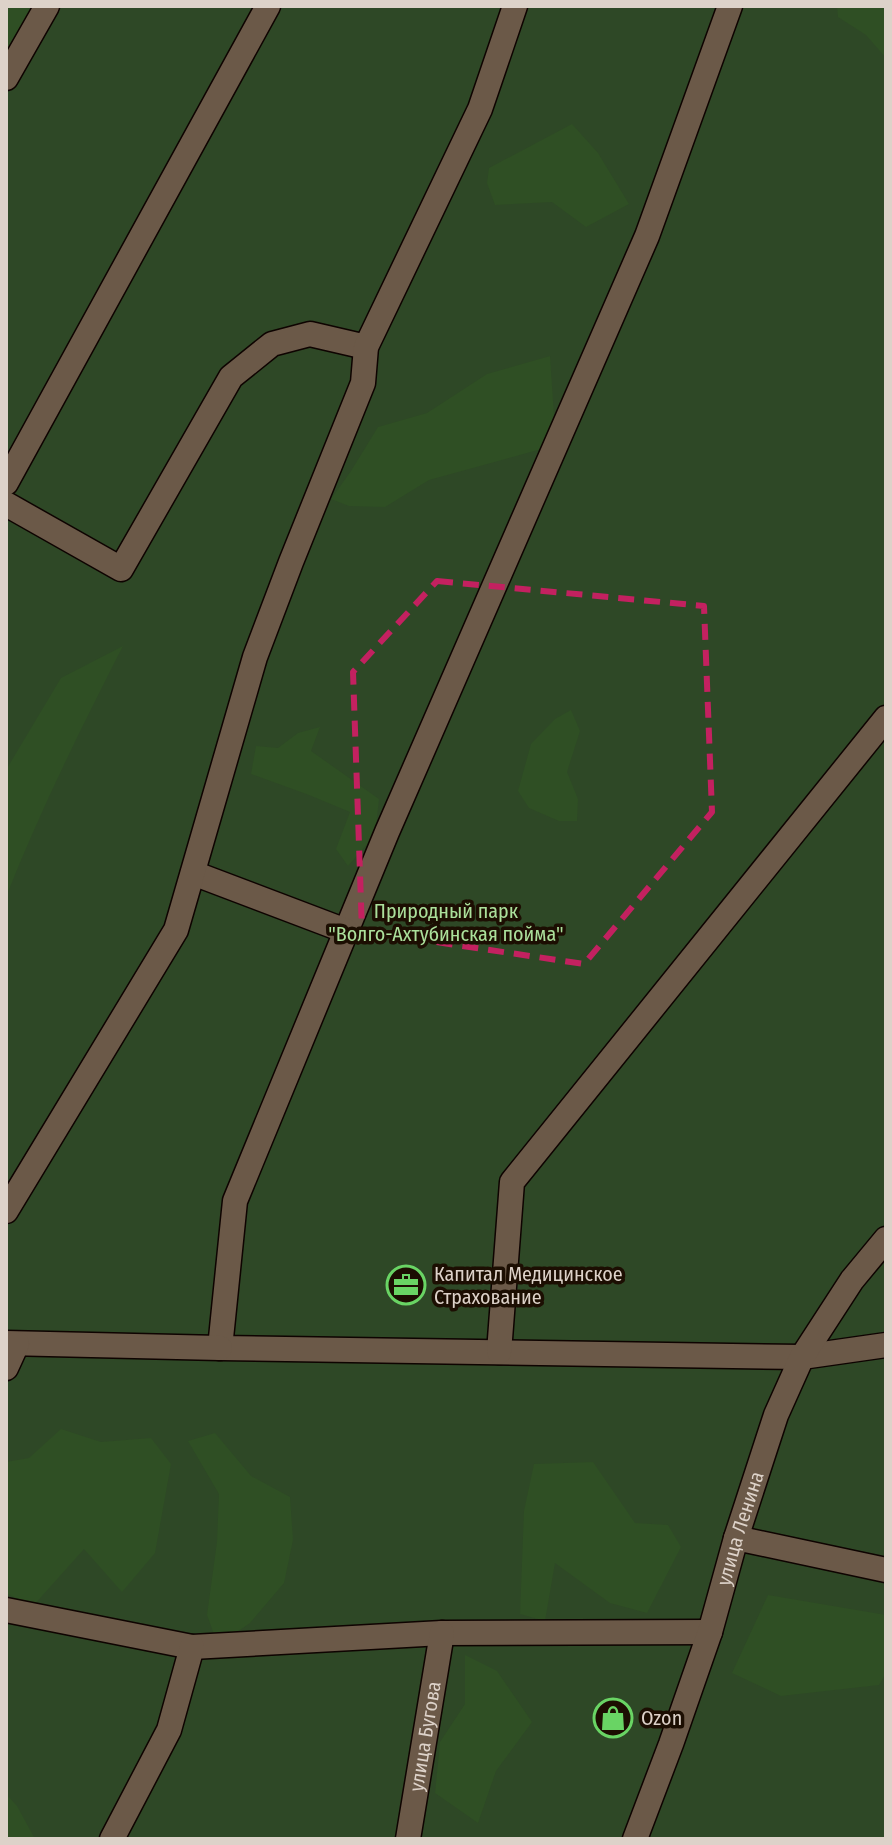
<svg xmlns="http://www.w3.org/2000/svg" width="892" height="1845" font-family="'Fira Sans Condensed',sans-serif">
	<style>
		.green { fill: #2e4826 }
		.forest { fill: #2f4f24 }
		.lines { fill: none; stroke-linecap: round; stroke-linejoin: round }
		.minor-casing { stroke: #0e0300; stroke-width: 27 }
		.minor { stroke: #6b5948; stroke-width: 24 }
		.marked { fill: none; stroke: #c32160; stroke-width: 6; stroke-dasharray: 16 10; stroke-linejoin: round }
		.labels { text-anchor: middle; stroke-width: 7; stroke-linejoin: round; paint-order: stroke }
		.park-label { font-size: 20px; fill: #abe09b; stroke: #1c0e02 }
		.poi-label { font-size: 20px; fill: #ddd2c9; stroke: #1c0e02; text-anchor: start }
		.street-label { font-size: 20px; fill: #ddd2c9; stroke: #1c0e02 }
	</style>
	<rect width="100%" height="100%" fill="#261708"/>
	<rect class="green" x="6" y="6" width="880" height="1833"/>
	<g class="forest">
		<polygon points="6,6 45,6 6,78"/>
		<polygon points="837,6 886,6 886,58 866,35 838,17"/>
		<polygon points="572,124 598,153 629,204 586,227 552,202 495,205 487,183 489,168"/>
		<polygon points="550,356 556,445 429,480 385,507 349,506 331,499 351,471 378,427 427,413 487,374"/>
		<path d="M123 646C81 728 40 811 6 897V770L61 678Z"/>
		<polygon points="571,710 580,731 567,772 578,799 577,821 559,821 529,808 518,791 531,744 555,719"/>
		<polygon points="320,727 311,751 379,799 375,835 348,866 336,849 350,812 309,795 251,774 256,746 278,748 298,733"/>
		<polygon points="61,1429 101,1442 151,1438 171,1464 155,1553 122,1592 84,1549 33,1606 6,1593 6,1462 29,1458"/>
		<polygon points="215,1433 251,1476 290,1497 293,1540 284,1583 250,1623 218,1645 207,1615 217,1542 219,1494 188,1441"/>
		<polygon points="593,1462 635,1523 668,1525 681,1547 647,1613 610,1603 555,1563 545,1621 520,1614 524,1511 534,1464"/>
		<polygon points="768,1595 886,1615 886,1673 879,1685 781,1696 732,1673"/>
		<polygon points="465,1655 497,1671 532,1722 496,1771 478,1823 435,1793 440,1742 465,1704"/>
		<polygon points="6,1794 17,1806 35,1839 6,1839"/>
	</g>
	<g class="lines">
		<g class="minor-casing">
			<g id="minor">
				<polyline points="730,6 647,236 387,832 235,1201 220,1348 802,1357 886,1345"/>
				<polyline points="6,78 47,6"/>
				<polyline points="6,483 268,6"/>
				<polyline points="6,504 121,569 231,377 272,344 310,334 366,347"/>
				<polyline points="193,873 346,931"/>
				<polyline points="6,1211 176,930 255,657 291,562 363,383 366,347 480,109 515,6"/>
				<polyline points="6,1343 220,1348"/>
				<polyline points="499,1352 512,1182 886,718"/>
				<polyline points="6,1368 17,1344"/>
				<polyline points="736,1538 886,1570"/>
				<polyline points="6,1610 192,1647 442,1633 710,1632"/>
				<polyline points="112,1839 169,1730 192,1647"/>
				<path id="s1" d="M408 1839 442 1633"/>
				<path id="s2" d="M635 1839 671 1744 710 1632 736 1538 776 1415 802 1357 852 1280 886 1239"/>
			</g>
		</g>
		<use href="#minor" class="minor"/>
	</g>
	<path class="marked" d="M437 581 704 606 712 812 584 964 362 931 353 672Z"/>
	<defs>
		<g id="office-ring" transform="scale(2)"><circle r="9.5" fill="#1c0e02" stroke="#69d464" stroke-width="1.5"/><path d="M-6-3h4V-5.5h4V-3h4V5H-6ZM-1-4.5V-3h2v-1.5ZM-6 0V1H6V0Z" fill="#69d464"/></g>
		<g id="shop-ring" transform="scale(2)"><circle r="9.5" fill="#1c0e02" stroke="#69d464" stroke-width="1.5"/><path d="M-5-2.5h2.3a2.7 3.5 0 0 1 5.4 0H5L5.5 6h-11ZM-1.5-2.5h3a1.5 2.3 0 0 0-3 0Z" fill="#69d464"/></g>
	</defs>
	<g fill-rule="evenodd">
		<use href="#office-ring" x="406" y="1285"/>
		<use href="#shop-ring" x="613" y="1718"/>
	</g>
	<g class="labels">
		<g class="park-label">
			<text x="446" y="918">Природный парк<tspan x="446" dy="23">"Волго-Ахтубинская пойма"</tspan></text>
		</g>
		<g class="poi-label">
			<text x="434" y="1281">Капитал Медицинское<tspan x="434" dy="23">Страхование</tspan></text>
			<text x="641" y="1725">Ozon</text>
		</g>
		<g class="street-label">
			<text dy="7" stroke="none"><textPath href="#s2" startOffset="328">улица Ленина</textPath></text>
			<text dy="7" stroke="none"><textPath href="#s1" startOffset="104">улица Бугова</textPath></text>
		</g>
	</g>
	<rect width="892" height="1845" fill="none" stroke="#ddd2c9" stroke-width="16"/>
</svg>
